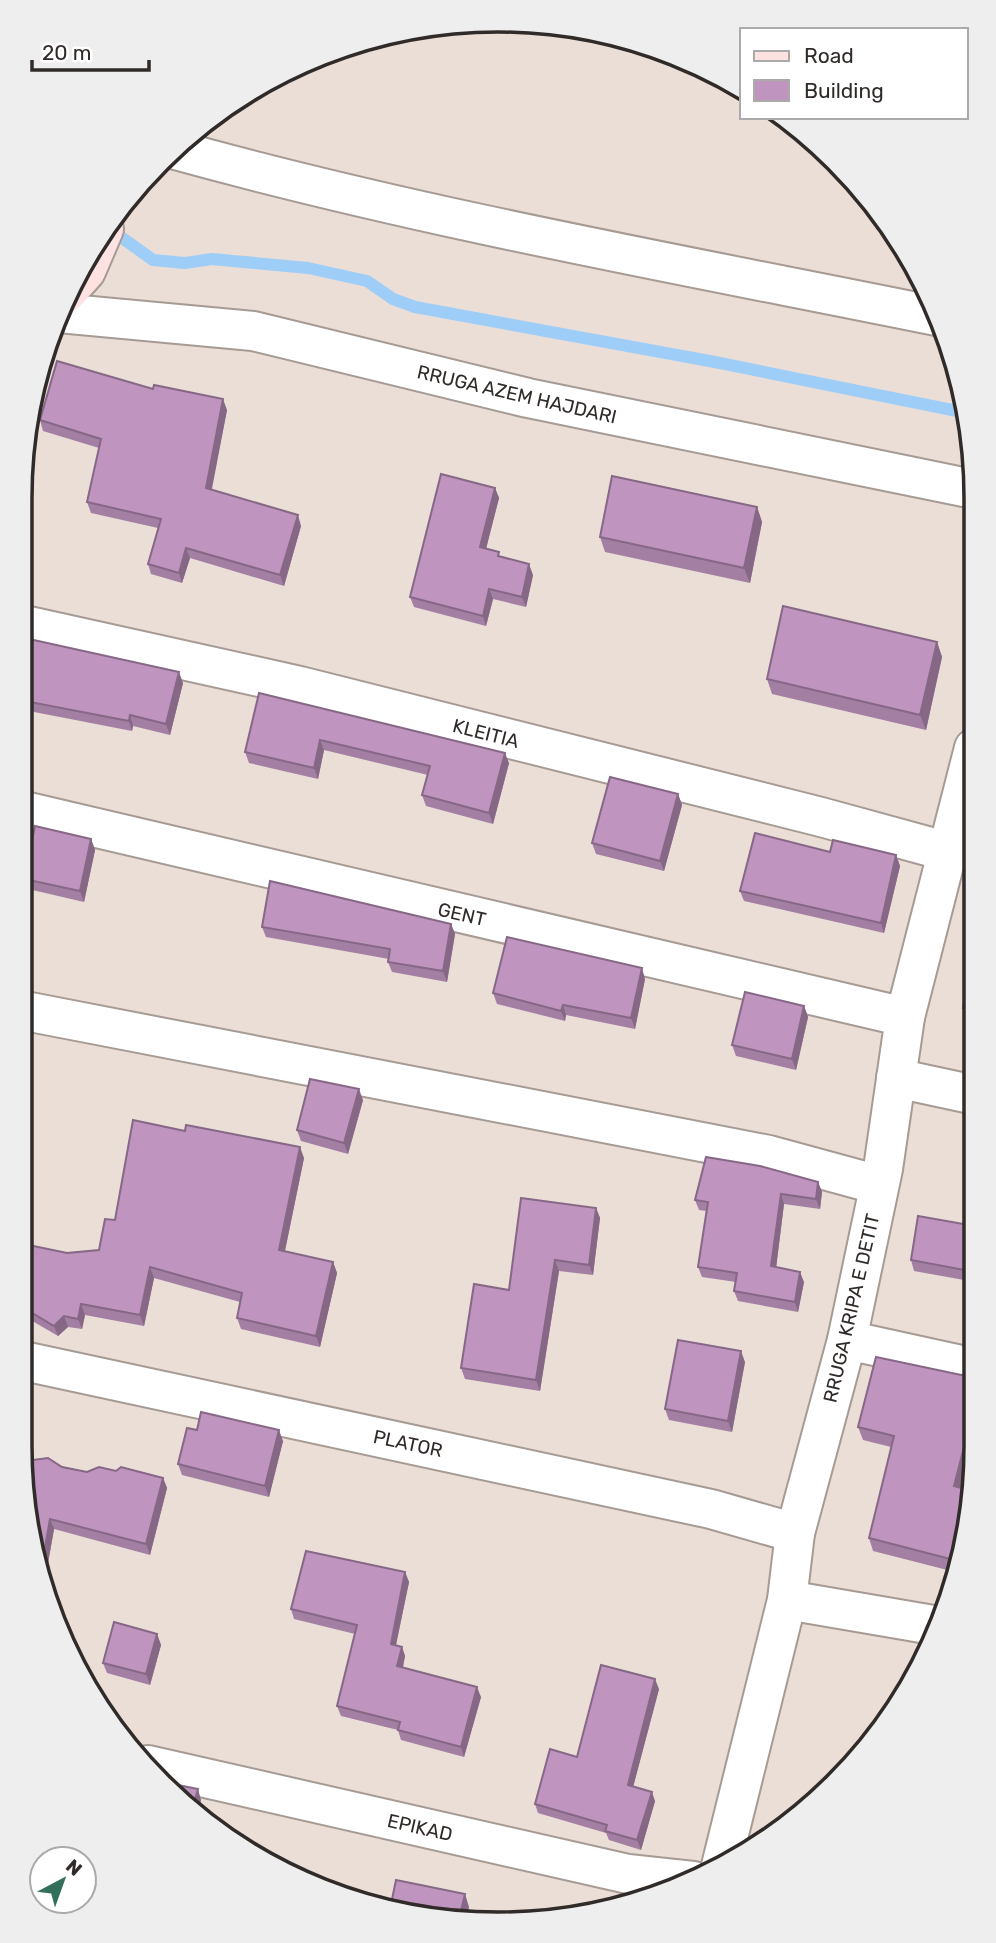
<svg xmlns="http://www.w3.org/2000/svg" width="996" height="1943" font-family="Rubik,sans-serif">
	<style>
		.lines { fill: none; stroke-linecap: round; stroke-linejoin: round }
		.stream { stroke: #9ecef8; stroke-width: 12 }
		.street-casing { stroke: #a69b94; stroke-width: 42 }
		.secondary-casing { stroke: #a69b94; stroke-width: 42 }
		.street { stroke: #fff; stroke-width: 38 }
		.secondary { stroke: #fde2e1; stroke-width: 38 }
		.wall { fill: #a47fa4 }
		.shaded-wall { fill: #866886 }
		.building { fill: #bf94bf; stroke: #866886; stroke-width: 2 }
		.labels { text-anchor: middle; stroke-width: 6; stroke-linejoin: round; paint-order: stroke }
		.street-label { font-size: 19px; fill: #302b29; stroke: #fff }
		.rim { fill: none; stroke: #302b29; stroke-width: 3.5 }
	</style>
	<rect width="100%" height="100%" fill="#eaded7"/>
	<g class="lines">
		<polyline class="stream" points="118,235 153,260 185,263 212,259 308,268 367,281 393,299 415,307 715,362 967,413"/>
		<g class="street-casing">
			<g id="street">
				<path d="M172 149C425 219 684 265 941 317"/>
				<polyline points="59,313 253,331 528,398 973,489"/>
				<polyline points="20,624 300,686 821,817 949,852"/>
				<polyline points="20,810 905,1017"/>
				<polyline points="20,1010 769,1155 879,1185"/>
				<polyline points="896,1078 975,1095"/>
				<polyline points="847,1340 975,1368"/>
				<polyline points="19,1360 711,1509 795,1533"/>
				<polyline points="787,1600 939,1626"/>
				<polyline points="148,1765 628,1874 693,1881"/>
				<polyline points="721,1866 787,1600 795,1533 847,1340 883,1169 905,1017 974,748"/>
			</g>
		</g>
		<g class="secondary-casing">
			<polyline id="secondary" points="66,293 86,271 104,229"/>
		</g>
		<use href="#street" class="street"/>
		<use href="#secondary" class="secondary"/>
	</g>
	<g class="wall">
		<polygon points="153,389 227,410 211,490 301,526 284,586 190,558 182,583 151,574 148,564 158,528 91,513 87,502 99,448 43,431 40,420"/>
		<polygon points="495,488 499,498 486,548 533,575 526,607 493,599 486,626 414,607 410,597"/>
		<polygon points="757,507 762,522 750,583 605,552 600,537"/>
		<polygon points="20,637 183,683 170,735 133,726 132,731 34,712 32,709 20,706"/>
		<polygon points="937,642 942,657 926,730 772,694 767,679"/>
		<polygon points="259,693 509,763 493,824 426,806 422,795 428,775 324,750 318,779 249,763 245,752"/>
		<polygon points="678,794 682,805 664,871 596,854 592,843"/>
		<polygon points="91,839 95,850 84,902 28,889 24,879"/>
		<polygon points="896,855 900,866 884,933 744,901 740,891"/>
		<polygon points="451,924 455,934 447,982 392,972 388,962 389,959 266,937 262,927"/>
		<polygon points="974,946 974,1020 967,1019 963,1008"/>
		<polygon points="645,979 635,1029 566,1015 565,1021 497,1004 493,993"/>
		<polygon points="804,1006 808,1017 796,1070 736,1056 732,1045"/>
		<polygon points="363,1100 348,1154 301,1141 297,1130"/>
		<polygon points="304,1158 285,1251 333,1262 337,1273 320,1347 241,1329 237,1318 240,1302 154,1278 144,1326 85,1315 82,1329 68,1327 58,1336 22,1315 19,1328 19,1243 67,1253 99,1250 115,1220"/>
		<polygon points="818,1182 822,1192 820,1209 784,1204 776,1267 804,1282 798,1312 738,1301 734,1291 736,1282 702,1277 698,1267 707,1211 699,1210 695,1200"/>
		<polygon points="596,1208 600,1218 593,1275 559,1271 540,1391 465,1379 461,1368 509,1290"/>
		<polygon points="975,1226 975,1282 914,1271 911,1260"/>
		<polygon points="745,1362 732,1432 669,1420 665,1409"/>
		<polygon points="858,1427 976,1432 961,1488 973,1491 959,1573 873,1551 869,1538 891,1447 863,1440"/>
		<polygon points="197,1430 283,1441 269,1497 182,1475 178,1464"/>
		<polygon points="20,1452 33,1460 87,1472 116,1471 163,1478 167,1488 150,1555 54,1529 48,1563 38,1561"/>
		<polygon points="405,1572 409,1582 396,1645 402,1647 405,1656 403,1667 481,1697 464,1757 401,1740 398,1730 341,1716 337,1706 355,1634 294,1619 291,1609"/>
		<polygon points="157,1634 161,1645 150,1685 107,1673 103,1663"/>
		<polygon points="659,1689 633,1787 655,1801 641,1850 609,1840 606,1833 538,1813 535,1804 577,1757"/>
	</g>
	<g class="shaded-wall">
		<polygon points="223,399 227,410 210,499 206,488"/>
		<polygon points="495,488 499,498 484,557 480,547"/>
		<polygon points="757,507 762,522 750,583 744,568"/>
		<polygon points="298,515 301,526 284,586 280,575"/>
		<polygon points="186,548 190,558 182,583 179,573"/>
		<polygon points="529,564 533,575 526,607 522,597"/>
		<polygon points="489,589 493,599 486,626 483,616"/>
		<polygon points="937,642 942,657 926,730 920,715"/>
		<polygon points="179,672 183,683 170,735 166,724"/>
		<polygon points="130,715 133,726 132,731 129,721"/>
		<polygon points="320,740 324,750 318,779 314,768"/>
		<polygon points="505,753 509,763 493,824 489,813"/>
		<polygon points="678,794 682,805 664,871 660,861"/>
		<polygon points="91,839 95,850 84,902 80,891"/>
		<polygon points="896,855 900,866 884,933 881,923"/>
		<polygon points="451,924 455,934 447,982 443,971"/>
		<polygon points="642,968 645,979 635,1029 631,1018"/>
		<polygon points="563,1005 566,1015 565,1021 561,1011"/>
		<polygon points="804,1006 808,1017 796,1070 792,1059"/>
		<polygon points="359,1089 363,1100 348,1154 344,1143"/>
		<polygon points="300,1147 304,1158 283,1260 279,1250"/>
		<polygon points="818,1182 822,1192 820,1209 816,1199"/>
		<polygon points="781,1194 784,1204 775,1277 771,1266"/>
		<polygon points="596,1208 600,1218 593,1275 589,1265"/>
		<polygon points="555,1260 559,1271 540,1391 536,1380"/>
		<polygon points="333,1262 337,1273 320,1347 316,1336"/>
		<polygon points="150,1267 154,1278 144,1326 140,1315"/>
		<polygon points="800,1272 804,1282 798,1312 795,1302"/>
		<polygon points="81,1304 85,1315 82,1329 78,1319"/>
		<polygon points="19,1307 22,1315 19,1328"/>
		<polygon points="64,1316 68,1327 58,1336 54,1326"/>
		<polygon points="741,1351 745,1362 732,1432 728,1421"/>
		<polygon points="976,1400 976,1432 958,1499 954,1486"/>
		<polygon points="279,1430 283,1441 269,1497 265,1486"/>
		<polygon points="163,1478 167,1488 150,1555 146,1544"/>
		<polygon points="50,1519 54,1529 48,1563 44,1553"/>
		<polygon points="968,1521 961,1568 958,1561"/>
		<polygon points="405,1572 409,1582 394,1654 391,1644"/>
		<polygon points="157,1634 161,1645 150,1685 146,1674"/>
		<polygon points="402,1647 405,1656 401,1676 397,1666"/>
		<polygon points="655,1679 659,1689 631,1795 628,1785"/>
		<polygon points="477,1687 481,1697 464,1757 461,1747"/>
		<polygon points="198,1789 201,1800 199,1812 193,1807"/>
		<polygon points="652,1792 655,1801 641,1850 637,1840"/>
		<polygon points="465,1894 469,1907 467,1917 461,1911"/>
	</g>
	<g class="building">
		<polygon points="57,361 153,389 154,385 223,399 206,488 298,515 280,575 186,548 179,573 148,564 161,519 87,502 101,439 40,420"/>
		<polygon points="441,474 495,488 480,547 499,552 498,556 529,564 522,597 489,589 483,616 410,597"/>
		<polygon points="612,476 757,507 744,568 600,537"/>
		<polygon points="783,606 937,642 920,715 767,679"/>
		<polygon points="20,637 179,672 166,724 130,715 129,721 30,702 30,699 20,696"/>
		<polygon points="259,693 505,753 489,813 422,795 430,766 320,740 314,768 245,752"/>
		<polygon points="610,777 678,794 660,861 592,843"/>
		<polygon points="35,826 91,839 80,891 24,879"/>
		<polygon points="755,833 830,852 833,840 896,855 881,923 740,891"/>
		<polygon points="270,881 451,924 443,971 388,962 390,949 262,927"/>
		<polygon points="507,937 642,968 631,1018 563,1005 561,1011 493,993"/>
		<polygon points="974,946 974,1010 963,1008"/>
		<polygon points="745,992 804,1006 792,1059 732,1045"/>
		<polygon points="310,1079 359,1089 344,1143 297,1130"/>
		<polygon points="133,1120 185,1131 186,1125 300,1147 279,1250 333,1262 316,1336 237,1318 242,1293 150,1267 140,1315 81,1304 78,1319 64,1316 54,1326 19,1305 19,1243 67,1253 99,1250 105,1219 115,1220"/>
		<polygon points="706,1157 760,1166 818,1182 816,1199 781,1194 771,1266 800,1272 795,1302 734,1291 737,1273 698,1267 708,1202 695,1200"/>
		<polygon points="521,1198 596,1208 589,1265 555,1260 536,1380 461,1368 474,1284 509,1290"/>
		<polygon points="918,1216 975,1226 975,1272 911,1260"/>
		<polygon points="678,1340 741,1351 728,1421 665,1409"/>
		<polygon points="876,1357 966,1376 975,1374 976,1400 954,1486 973,1491 968,1521 958,1561 869,1538 894,1436 858,1427"/>
		<polygon points="201,1412 279,1430 265,1486 178,1464 187,1428 197,1430"/>
		<polygon points="20,1452 33,1460 48,1458 62,1467 87,1472 99,1467 116,1471 121,1467 163,1478 146,1544 50,1519 44,1553 37,1551"/>
		<polygon points="306,1551 405,1572 391,1644 402,1647 397,1666 477,1687 461,1747 398,1730 400,1722 337,1706 357,1625 291,1609"/>
		<polygon points="114,1622 157,1634 146,1674 103,1663"/>
		<polygon points="601,1665 655,1679 628,1785 652,1792 637,1840 605,1831 607,1825 535,1804 550,1749 577,1757"/>
		<polygon points="168,1783 198,1789 193,1807"/>
		<polygon points="261,1856 282,1862 281,1865"/>
		<polygon points="396,1880 465,1894 461,1911 508,1921 390,1909"/>
	</g>
	<g class="labels">
		<g class="street-label">
			<text transform="translate(517 394) rotate(13)" y="7">RRUGA AZEM HAJDARI</text>
			<text transform="translate(486 733) rotate(14)" y="7">KLEITIA</text>
			<text transform="translate(462 914) rotate(13)" y="7">GENT</text>
			<text transform="translate(851 1308) rotate(-77)" y="7">RRUGA KRIPA E DETIT</text>
			<text transform="translate(408 1443) rotate(12)" y="7">PLATOR</text>
			<text transform="translate(420 1827) rotate(13)" y="7">EPIKAD</text>
		</g>
	</g>
	<path d="M0 0H996V1943H0ZM498 32H498A466 466 0 0 1 964 498V1446A466 466 0 0 1 498 1912H498A466 466 0 0 1 32 1446V498A466 466 0 0 1 498 32Z" fill="#eee" fill-rule="evenodd"/>
	<path class="rim" d="M498 32H498A466 466 0 0 1 964 498V1446A466 466 0 0 1 498 1912H498A466 466 0 0 1 32 1446V498A466 466 0 0 1 498 32Z"/>
	<rect x="740" y="28" width="228" height="91" fill="#ffffff" stroke="#acaaa9" stroke-width="2"/>
	<rect x="754" y="51" width="35" height="10" fill="#fde2e1" stroke="#acaaa9" stroke-width="2"/>
	<text x="804" y="63" font-size="21" fill="#302b29">Road</text>
	<rect x="754" y="80" width="35" height="21" fill="#bf94bf" stroke="#acaaa9" stroke-width="2"/>
	<text x="804" y="98" font-size="21" fill="#302b29">Building</text>
	<g transform="translate(63 1880) rotate(41)"><circle r="33" fill="#ffffff" stroke="#acaaa9" stroke-width="2"/>
	<path d="M0-5L12 26L0 18L-12 26Z" fill="#33705c"/>
	<text y="-10" font-size="19" font-weight="bold" text-anchor="middle" fill="#302b29">N</text>
	</g>
	<path d="M32 60v10h117v-10" fill="none" stroke="#302b29" stroke-width="3.5"/>
	<text x="42" y="60" font-size="21" fill="#302b29" stroke="#ffffff" stroke-width="5" paint-order="stroke">20 m</text>
</svg>
